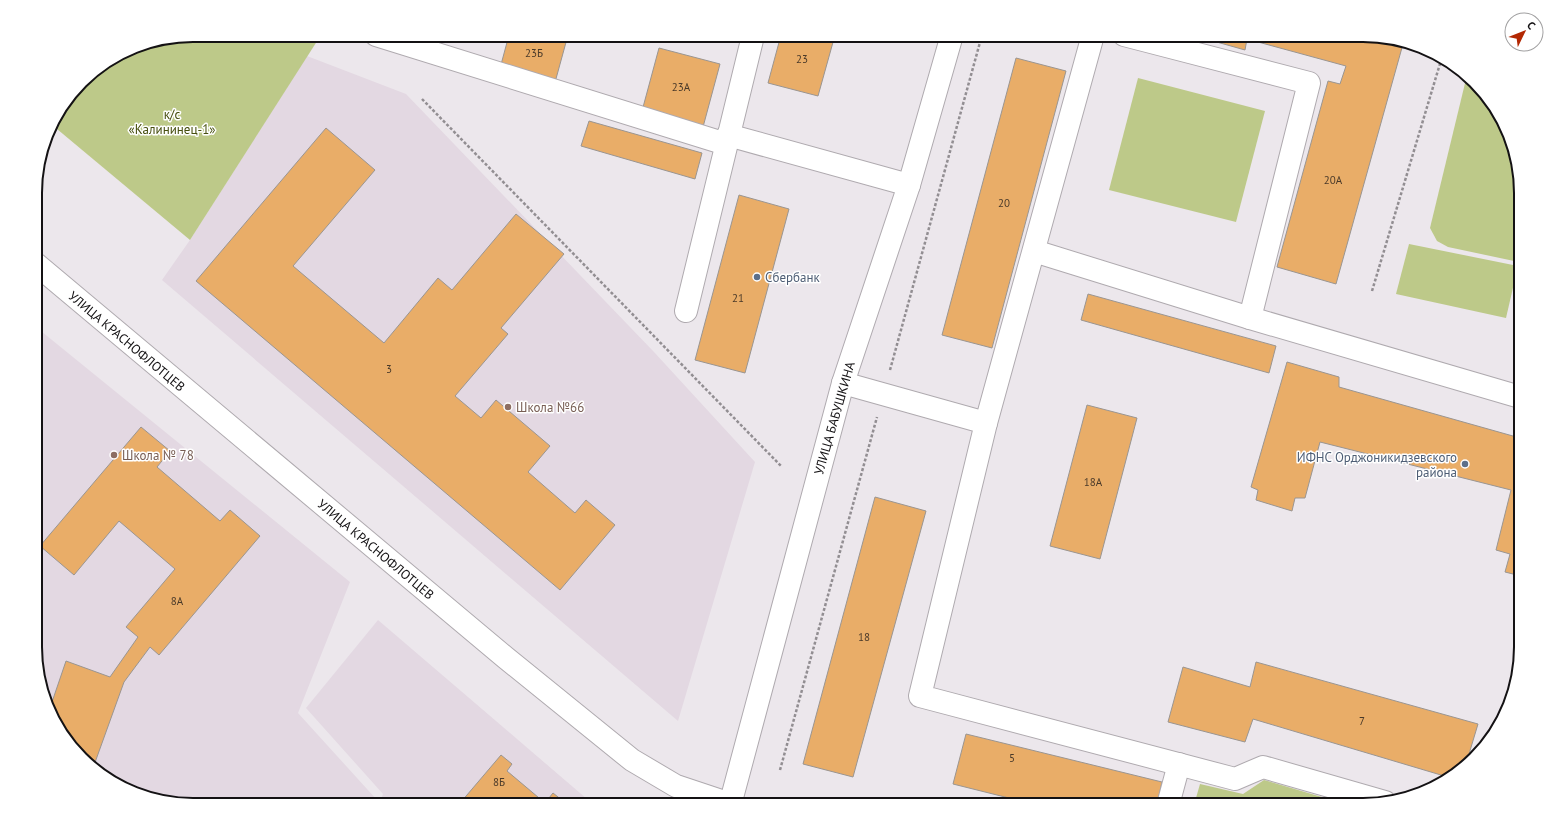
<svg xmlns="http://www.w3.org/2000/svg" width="1556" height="840" font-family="'PT Sans',sans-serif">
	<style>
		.built { fill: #e3d8e2 }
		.green { fill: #bdc989 }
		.building { fill: #e9ad68; stroke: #9a9591 }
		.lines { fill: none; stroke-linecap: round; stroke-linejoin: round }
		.minor-casing { stroke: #afaaaf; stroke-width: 24 }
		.path { stroke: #928e92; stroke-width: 2.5; stroke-dasharray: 3 2; stroke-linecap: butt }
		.minor { stroke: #fff; stroke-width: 22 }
		.service-dot { fill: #5c6f8a; stroke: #fff; stroke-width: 1.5 }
		.education-dot { fill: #8d6e63; stroke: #fff; stroke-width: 1.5 }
		.labels { text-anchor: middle; stroke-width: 3; stroke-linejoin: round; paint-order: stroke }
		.number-label { font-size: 11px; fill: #493929 }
		.park-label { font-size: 13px; fill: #464e0e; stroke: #fff }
		.service-label { font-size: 13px; fill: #4e5e75; stroke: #fff; text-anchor: start }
		.street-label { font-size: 13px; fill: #141214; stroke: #fff }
		.education-label { font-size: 13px; fill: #785e54; stroke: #fff; text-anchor: start }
		.rim { fill: none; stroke: #141214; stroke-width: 2 }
	</style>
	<rect width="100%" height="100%" fill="#ece7ec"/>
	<g class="built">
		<polygon points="307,56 406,94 654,352 755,462 678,721 162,280 190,240"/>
		<polygon points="36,327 350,582 298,713 377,800 376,805 193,805 123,789 89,766 62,735 36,668"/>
		<polygon points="378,620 594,805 379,805 383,794 306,708"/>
	</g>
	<g class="green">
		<polygon points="193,35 321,35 190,240 51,124 89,74 133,47"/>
		<polygon points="1467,75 1494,105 1520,173 1520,259 1514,261 1448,247 1437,241 1430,228"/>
		<polygon points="1138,78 1265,111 1236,222 1109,190"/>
		<polygon points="1409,244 1518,266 1506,318 1396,294"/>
		<polygon points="1264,780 1349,805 1194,805 1200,784 1243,794"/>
	</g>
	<g class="building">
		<polygon points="509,35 568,35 554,86 499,72"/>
		<polygon points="781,35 835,35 818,96 768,83"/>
		<polygon points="1192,35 1363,35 1403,44 1336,284 1277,267 1328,81 1340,84 1346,66 1247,39 1245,50"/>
		<polygon points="659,48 720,64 703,127 642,111"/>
		<polygon points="1016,58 1066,71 992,348 942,335"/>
		<polygon points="589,121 702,153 695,179 581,146"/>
		<polygon points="326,128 375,170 293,266 384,343 438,278 452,290 516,214 564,254 501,328 508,334 455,396 481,418 496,400 550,446 528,472 575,513 586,500 615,525 560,590 196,281"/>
		<polygon points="739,195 789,209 745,373 695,360"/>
		<polygon points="1088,294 1276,346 1269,373 1081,320"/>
		<polygon points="1287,362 1339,377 1339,387 1520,438 1521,576 1505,572 1510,554 1496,550 1511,490 1320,442 1305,498 1295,498 1292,511 1256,500 1258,490 1251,487"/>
		<polygon points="1087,405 1137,418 1100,559 1050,546"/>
		<polygon points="141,427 170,451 157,467 220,521 230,510 260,536 159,655 150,647 124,682 93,768 62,735 51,705 66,661 110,677 138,637 126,627 175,569 119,521 74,575 40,546"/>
		<polygon points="875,497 926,511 853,777 803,764"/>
		<polygon points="1256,662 1478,724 1469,754 1476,756 1451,778 1253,719 1245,742 1168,722 1183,667 1250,687"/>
		<polygon points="966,734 1162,782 1157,805 1037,805 953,784"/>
		<polygon points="501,755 512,764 507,771 545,803 553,793 568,805 465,805 461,802"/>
	</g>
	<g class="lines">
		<g class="minor-casing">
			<g id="minor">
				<polyline points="376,35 726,144"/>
				<polyline points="1093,35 986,423 920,696 1235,779 1263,767 1385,802"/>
				<polyline points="1124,35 1309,83 1250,318"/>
				<polyline points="728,135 909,185"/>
				<polyline points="1034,251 1250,318 1520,397"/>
				<polyline points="36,264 506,658 632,760 676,786 733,805"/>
				<polyline points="686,311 752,40"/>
				<polyline points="843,383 986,423"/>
				<polyline points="730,805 843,383 909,185 952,35"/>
				<polyline points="1168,805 1179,764"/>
			</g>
		</g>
		<g class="path">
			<polyline points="422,99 782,467"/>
			<polyline points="1372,291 1442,57"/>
			<polyline points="890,370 982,35"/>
			<polyline points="780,770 877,417"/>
		</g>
		<use href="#minor" class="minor"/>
	</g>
	<g class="service-dot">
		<circle cx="757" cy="277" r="4"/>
		<circle cx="1465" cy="464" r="4"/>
	</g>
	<g class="education-dot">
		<circle cx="508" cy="407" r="4"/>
		<circle cx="114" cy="455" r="4"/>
	</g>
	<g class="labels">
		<g class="number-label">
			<text x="534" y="57">23Б</text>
			<text x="802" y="63">23</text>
			<text x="681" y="91">23А</text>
			<text x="1333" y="184">20А</text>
			<text x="1004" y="207">20</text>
			<text x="738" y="302">21</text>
			<text x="389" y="373">3</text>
			<text x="1093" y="486">18А</text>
			<text x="177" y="605">8А</text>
			<text x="864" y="641">18</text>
			<text x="1362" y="725">7</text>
			<text x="1012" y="762">5</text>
			<text x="499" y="786">8Б</text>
		</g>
		<g class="park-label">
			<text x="172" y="119">к/с<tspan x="172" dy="15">«Калининец-1»</tspan></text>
		</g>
		<g class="service-label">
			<text x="765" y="282">Сбербанк</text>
			<text x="1457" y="462" text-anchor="end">ИФНС Орджоникидзевского<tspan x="1457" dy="15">района</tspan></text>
		</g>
		<g class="street-label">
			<text transform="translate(127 341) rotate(40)" y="5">УЛИЦА КРАСНОФЛОТЦЕВ</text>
			<text transform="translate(834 418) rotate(-74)" y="5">УЛИЦА БАБУШКИНА</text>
			<text transform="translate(376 549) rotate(40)" y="5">УЛИЦА КРАСНОФЛОТЦЕВ</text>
		</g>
		<g class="education-label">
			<text x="516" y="412">Школа №66</text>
			<text x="122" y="460">Школа № 78</text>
		</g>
	</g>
	<path d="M0 0H1556V840H0ZM193 42H1363A151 151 0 0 1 1514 193V647A151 151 0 0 1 1363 798H193A151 151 0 0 1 42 647V193A151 151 0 0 1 193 42Z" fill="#fff" fill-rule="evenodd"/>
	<path class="rim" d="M193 42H1363A151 151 0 0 1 1514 193V647A151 151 0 0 1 1363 798H193A151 151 0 0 1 42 647V193A151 151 0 0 1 193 42Z"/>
	<g transform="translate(1524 32) rotate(47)"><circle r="19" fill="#ffffff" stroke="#a1a0a1"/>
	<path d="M0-3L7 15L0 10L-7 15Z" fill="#b32803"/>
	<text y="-6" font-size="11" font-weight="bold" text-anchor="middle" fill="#141214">С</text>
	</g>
</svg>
